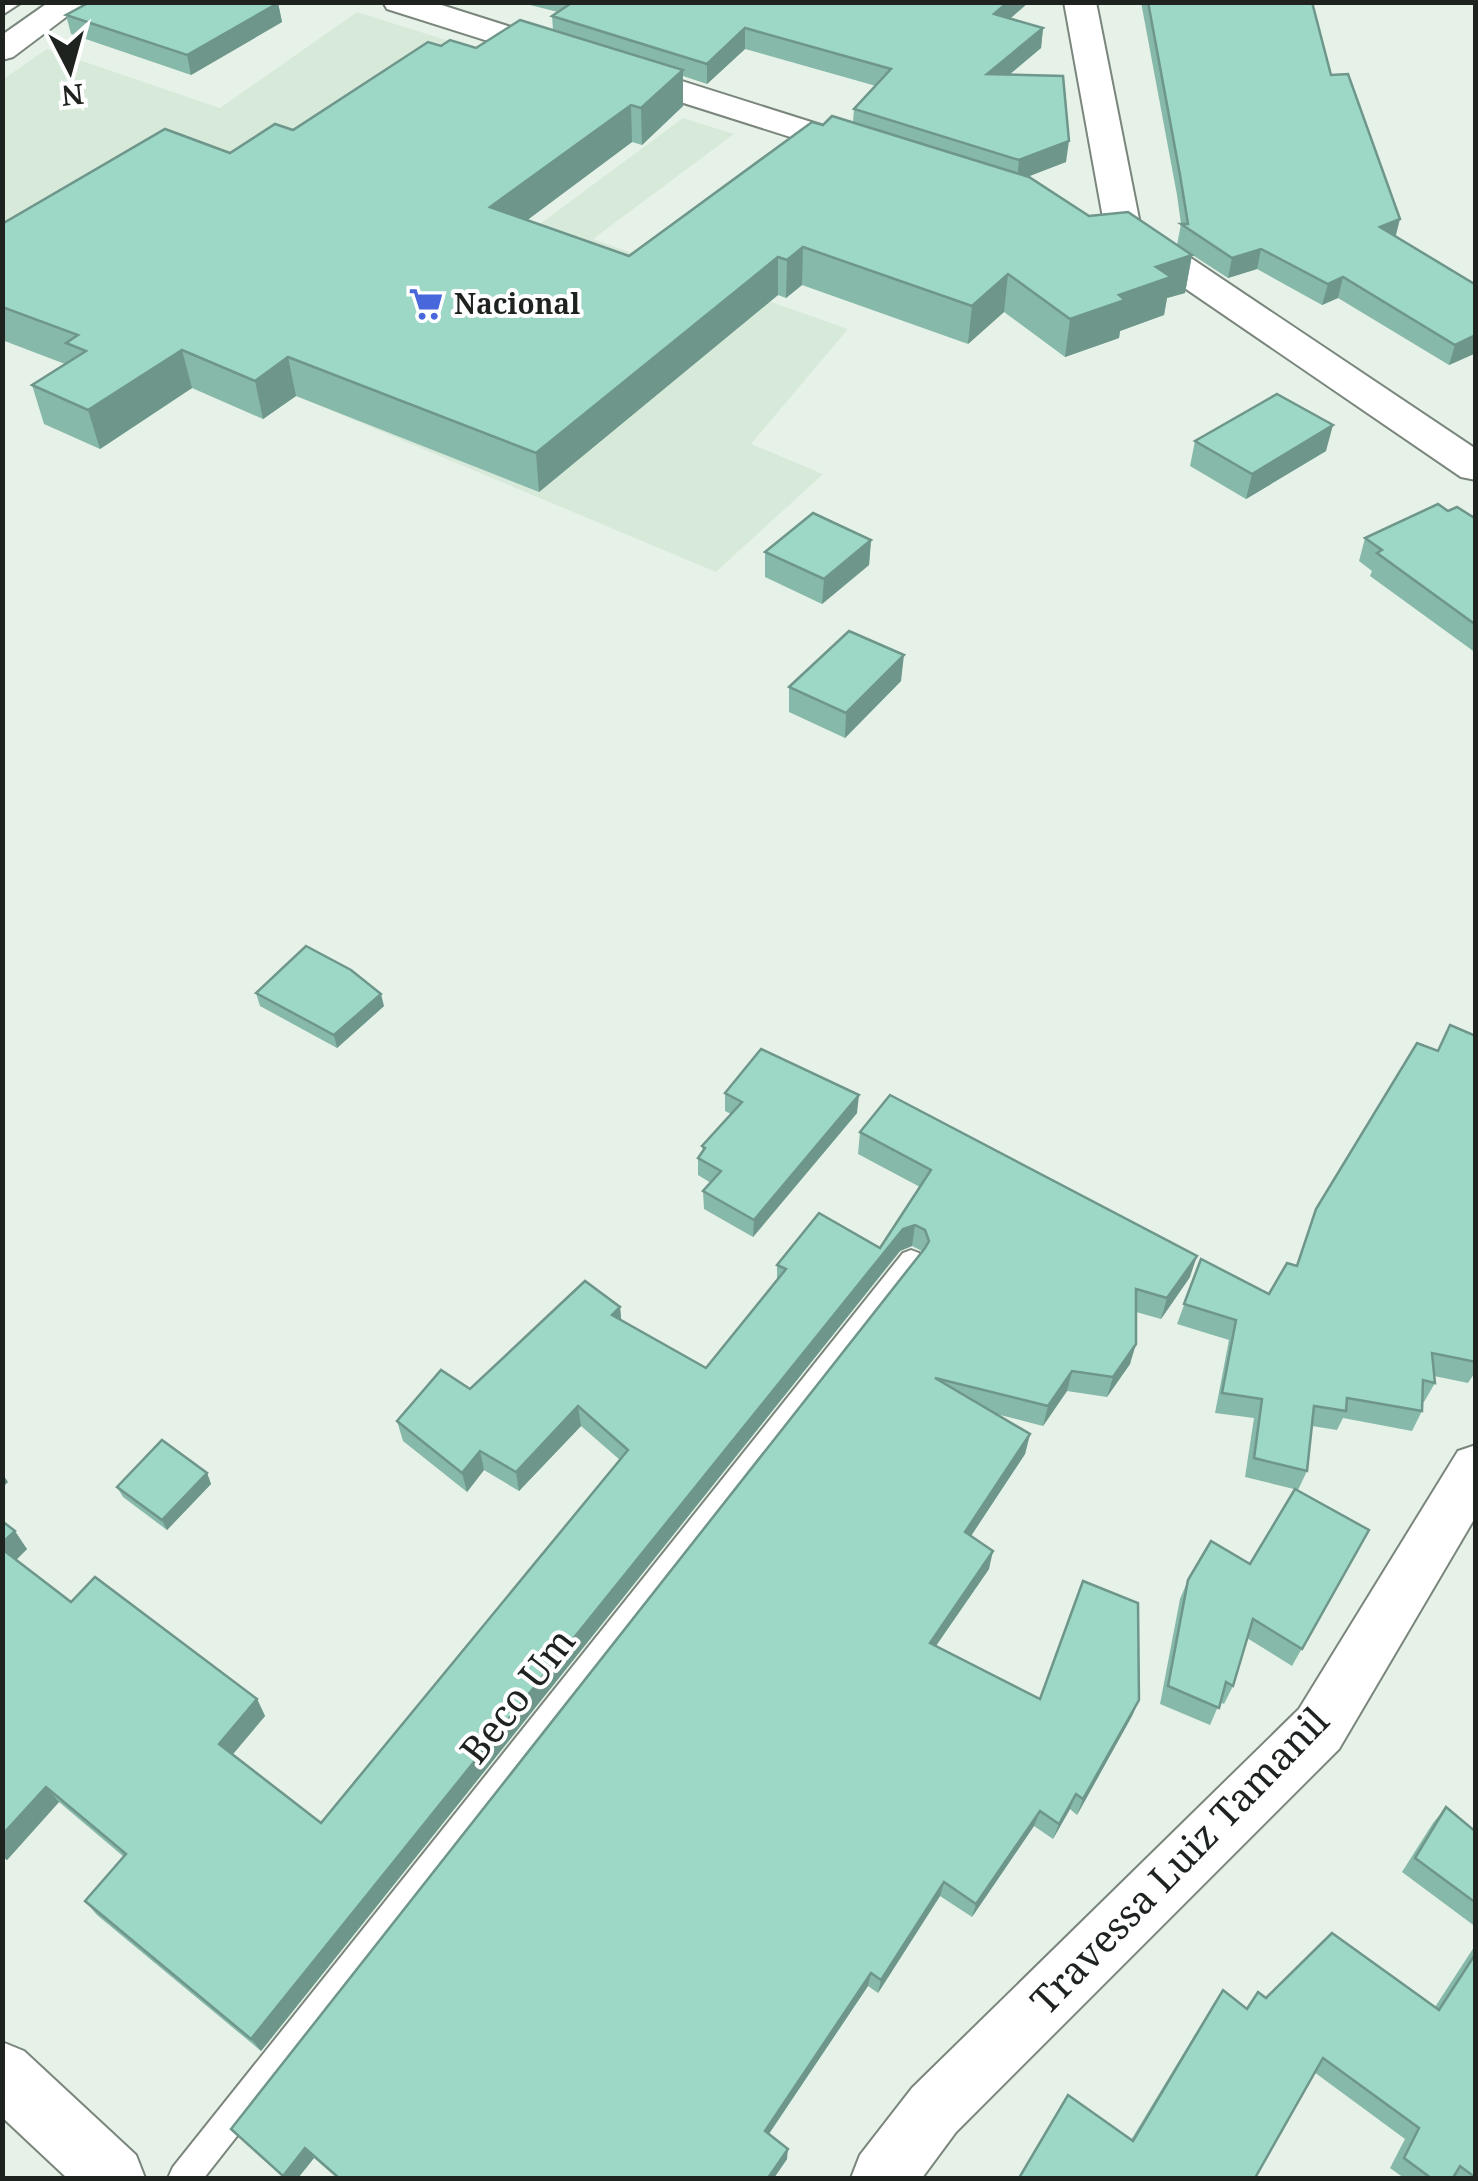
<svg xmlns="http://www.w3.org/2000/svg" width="1478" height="2181" font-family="'Noto Serif',serif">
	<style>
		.built { fill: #d7eada }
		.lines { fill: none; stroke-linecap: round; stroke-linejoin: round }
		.lane-casing { stroke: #7a867c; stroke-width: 4 }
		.street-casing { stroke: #7a867c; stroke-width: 4 }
		.secondary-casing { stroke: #7a867c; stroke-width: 4 }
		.primary-casing { stroke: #7a867c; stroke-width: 4 }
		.lane { fill: #fff; fill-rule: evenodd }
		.street { fill: #fff; fill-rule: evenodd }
		.secondary { fill: #fff; fill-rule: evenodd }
		.primary { fill: #fff; fill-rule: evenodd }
		.wall { fill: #87b9aa; fill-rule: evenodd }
		.shaded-wall { fill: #6e968b }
		.building { fill: #9dd7c6; stroke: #6e968b; stroke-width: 2.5 }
		.labels { text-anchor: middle; stroke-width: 8; stroke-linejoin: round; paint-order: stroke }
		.far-poi-label { font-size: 28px; font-weight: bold; fill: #1e231f; stroke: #fff; text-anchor: start }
		.near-street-label { font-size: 38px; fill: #1e231f; stroke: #fff }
	</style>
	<rect width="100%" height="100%" fill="#e6f2e8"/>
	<polygon class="built" points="357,12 459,44 468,277 683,118 734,134 593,239 848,329 751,444 823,474 716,572 3,273 2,80 47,49 220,108"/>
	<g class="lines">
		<g class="lane-casing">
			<g id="lane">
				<polygon points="6,2 22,2 2,15 2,5"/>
				<polygon points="911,1250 919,1253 923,1260 919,1267 204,2178 168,2178 173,2167 903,1253"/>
			</g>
		</g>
		<g class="street-casing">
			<g id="street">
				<polygon points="1476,1445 1476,1516 1339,1749 956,2132 922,2178 851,2178 860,2155 912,2088 1299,1709 1458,1451"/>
				<polygon points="2,2042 24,2051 136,2155 145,2178 67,2178 2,2117"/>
			</g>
		</g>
		<g class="secondary-casing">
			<g id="secondary">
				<polygon points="383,2 432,2 884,145 889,152 884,159 872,162 860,159 387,9"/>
				<polygon points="1064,2 1096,2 1140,224 1476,449 1476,480 1461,477 1110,237 1105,229"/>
			</g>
		</g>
		<g class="primary-casing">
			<polygon id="primary" points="49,2 86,2 13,57 2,60 2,35"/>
		</g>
		<use href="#lane" class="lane"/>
		<use href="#street" class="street"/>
		<use href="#secondary" class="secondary"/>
		<use href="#primary" class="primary"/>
	</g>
	<g class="wall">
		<path d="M518 2H1029L1010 19 1043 28 1041 48 1009 75 1066 162 1028 176 1089 216 1192 255 1185 293 1167 298 1164 315 1120 331 1119 338 1065 357 1004 312 968 344 802 285 786 298 778 295 539 492 296 396 263 419 192 388 100 449 44 424 32 385 65 364 2 340V224L230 153 293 130 441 46 476 48 553 30 552 16 558 12ZM745 49 876 86 854 109 853 122 823 125 629 256 527 220 632 142 642 145 683 106V76L707 84Z"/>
		<polygon points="1141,2 1322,2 1321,5 1312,5 1331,75 1395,236 1476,285 1476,353 1449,365 1338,298 1322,305 1257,269 1228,278 1177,245 1181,224 1177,195"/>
		<polygon points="278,3 282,22 191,75 71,34 66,15"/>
		<polygon points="1195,441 1326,451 1246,499 1190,466"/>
		<polygon points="1448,511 1476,519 1476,653 1370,576 1372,571 1359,561 1365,538"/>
		<polygon points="871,540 869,565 822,604 765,577 765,552"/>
		<polygon points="901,681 845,738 789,712 789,687"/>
		<polygon points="256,993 384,1006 337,1048 260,1006"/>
		<polygon points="1476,1036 1476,1371 1468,1383 1434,1376 1435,1383 1424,1402 1422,1402 1422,1411 1412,1431 1343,1418 1337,1430 1312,1426 1307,1471 1298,1490 1245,1477 1254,1418 1215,1413 1229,1340 1177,1324 1201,1259 1269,1294 1296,1266 1316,1209 1438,1051"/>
		<polygon points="725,1093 857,1113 753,1237 704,1209 703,1191 711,1183 698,1175 698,1158 703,1152 702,1146 731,1114 725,1111"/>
		<polygon points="860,1132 1190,1277 1161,1319 1136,1312 1130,1364 1107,1397 1067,1391 1043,1426 996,1414 1030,1434 1025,1454 971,1536 989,1569 936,1646 1040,1699 1139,1700 1132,1716 1077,1815 1070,1809 1053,1839 1034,1826 972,1917 940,1896 878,1993 868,1986 769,2134 787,2159 774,2178 337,2178 314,2158 298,2178 285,2178 231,2129 922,1251 912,1246 900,1251 261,2051 97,1915 85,1901 124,1857 59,1802 7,1860 2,1857 2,1521 27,1549 16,1560 71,1602 257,1699 265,1716 233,1754 321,1823 620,1460 581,1426 519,1491 484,1470 467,1492 403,1441 397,1421 470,1389 620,1307 621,1320 706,1368 777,1280 777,1265 880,1248 920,1187 858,1154"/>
		<polygon points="207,1473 211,1484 167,1530 123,1497 117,1487"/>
		<polygon points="1369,1530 1292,1666 1247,1638 1233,1686 1224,1704 1220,1702 1210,1725 1160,1704 1180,1599 1188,1580"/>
		<polygon points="1446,1807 1476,1832 1476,1927 1402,1872 1433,1823"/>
		<polygon points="1476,1944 1476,2178 1404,2178 1390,2168 1405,2139 1314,2072 1255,2178 1018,2178 1068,2095 1131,2140 1214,2003 1223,1990 1246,2008 1258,1992 1266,1998 1435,2007"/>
	</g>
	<g class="shaded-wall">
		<polygon points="1008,2 1029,2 992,34 994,14"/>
		<polygon points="278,3 282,22 191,75 187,55"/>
		<polygon points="745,28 745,49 707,84 707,64"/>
		<polygon points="1043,28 1041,48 985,95 987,74"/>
		<polygon points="683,70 683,106 642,145 641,108"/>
		<polygon points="631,105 632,142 494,245 490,207"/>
		<polygon points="1069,141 1066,162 1017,181 1019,160"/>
		<polygon points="1400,219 1395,239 1380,227"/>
		<polygon points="803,247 802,285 786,298 787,260"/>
		<polygon points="1261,249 1257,269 1228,278 1232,258"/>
		<polygon points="1192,255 1185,293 1167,298 1164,315 1120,331 1119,338 1065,357 1070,319 1156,267"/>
		<polygon points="778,257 778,295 539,492 536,453"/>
		<polygon points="1008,274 1004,312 968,344 972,306"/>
		<polygon points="1343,277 1338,298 1322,305 1328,284"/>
		<polygon points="1476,335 1476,353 1449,365 1455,345"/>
		<polygon points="182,350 192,388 100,449 88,410"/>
		<polygon points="288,357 296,396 263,419 255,381"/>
		<polygon points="1333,425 1326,451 1246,499 1252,474"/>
		<polygon points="871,540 869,565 822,604 824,579"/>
		<polygon points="904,655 901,681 845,738 846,713"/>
		<polygon points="381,994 384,1006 337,1048 334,1035"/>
		<polygon points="859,1095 857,1113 753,1237 754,1220"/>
		<polygon points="915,1225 912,1246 900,1251 261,2051 251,2039 903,1229"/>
		<polygon points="1197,1256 1190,1277 1161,1319 1167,1298"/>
		<polygon points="620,1307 622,1328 612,1315"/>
		<polygon points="1136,1344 1130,1364 1107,1397 1113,1377"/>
		<polygon points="1072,1371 1067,1391 1043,1426 1048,1406"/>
		<polygon points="578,1406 581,1426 519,1491 516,1472"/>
		<polygon points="1030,1434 1025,1454 961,1551 965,1532"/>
		<polygon points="480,1451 484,1470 467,1492 462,1473"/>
		<polygon points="2,1473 8,1482 2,1488"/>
		<polygon points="207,1473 211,1484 167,1530 162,1520"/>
		<polygon points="15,1531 27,1549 11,1565 2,1552 2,1543"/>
		<polygon points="993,1551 989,1569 926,1660 930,1643"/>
		<polygon points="257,1699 265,1716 228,1760 219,1744"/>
		<polygon points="1139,1700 1132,1716 1077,1815 1083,1799"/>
		<polygon points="46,1787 59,1802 7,1860 2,1856 2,1835"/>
		<polygon points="1076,1794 1070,1809 1053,1839 1059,1824"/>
		<polygon points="1040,1811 1034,1826 972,1917 976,1904"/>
		<polygon points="944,1882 940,1896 878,1993 881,1980"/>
		<polygon points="871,1973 868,1986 764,2141 765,2131"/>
		<polygon points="305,2148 314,2158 298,2178 286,2178 283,2176"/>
		<polygon points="788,2149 787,2159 774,2178 768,2178"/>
	</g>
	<g class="building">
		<polygon points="90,2 277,2 278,3 187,55 66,15"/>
		<polygon points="573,2 1008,2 994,14 1043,28 987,74 1063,76 1069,141 1019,160 854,109 891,69 745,28 707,64 552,16"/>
		<polygon points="1148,2 1312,2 1331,75 1348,74 1400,219 1380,227 1476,285 1476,335 1455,345 1343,277 1328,284 1261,249 1232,258 1181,224 1188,224 1180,175"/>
		<polygon points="520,20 683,70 641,108 631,105 490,207 629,256 812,122 823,125 832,116 1029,177 1089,216 1128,212 1192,255 1156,267 1171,277 1119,295 1125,300 1070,319 1008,274 972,306 803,247 787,260 778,257 536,453 288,357 255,381 182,350 88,410 32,385 86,351 66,343 78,335 2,307 2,224 165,129 230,153 275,124 293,130 428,42 441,46 450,40 476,48"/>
		<polygon points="1277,394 1333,425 1252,474 1195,441"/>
		<polygon points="1438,504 1448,511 1457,507 1476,519 1476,625 1377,553 1382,550 1365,538"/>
		<polygon points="813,513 871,540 824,579 765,552"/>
		<polygon points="849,631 904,655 846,713 789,687"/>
		<polygon points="306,946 351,970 381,994 334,1035 256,993"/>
		<polygon points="1450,1025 1476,1036 1476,1362 1432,1353 1435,1383 1423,1380 1422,1411 1347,1398 1346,1411 1314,1406 1307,1471 1254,1458 1262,1399 1222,1393 1236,1320 1184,1304 1201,1259 1269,1294 1287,1263 1297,1266 1316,1209 1417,1043 1438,1051"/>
		<polygon points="761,1049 859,1095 754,1220 703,1191 721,1171 698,1158 705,1148 702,1146 742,1102 725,1093"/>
		<polygon points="890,1095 1197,1256 1167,1298 1136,1289 1136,1344 1113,1377 1072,1371 1048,1406 935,1378 1030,1434 965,1532 993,1551 930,1643 1040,1699 1083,1581 1138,1603 1139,1700 1083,1799 1076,1794 1059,1824 1040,1811 976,1904 944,1882 881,1980 871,1973 765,2131 788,2149 768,2178 339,2178 305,2148 283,2176 231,2129 925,1248 929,1241 925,1230 915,1225 903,1229 251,2039 85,1901 126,1854 46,1787 2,1835 2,1549 71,1602 95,1577 257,1699 219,1744 321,1823 628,1450 578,1406 516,1472 480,1451 462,1473 397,1421 441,1370 470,1389 585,1281 620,1307 612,1315 706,1368 786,1269 777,1265 819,1213 880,1248 931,1170 860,1132"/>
		<polygon points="162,1440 207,1473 162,1520 117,1487"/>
		<polygon points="1295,1489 1369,1530 1302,1649 1253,1619 1233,1686 1226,1682 1219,1708 1168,1686 1188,1580 1211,1541 1250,1564"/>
		<polygon points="2,1521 15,1531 2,1543"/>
		<polygon points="1446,1807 1476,1832 1476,1903 1415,1858"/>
		<polygon points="1332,1933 1439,2010 1476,1953 1476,2178 1460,2166 1453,2178 1431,2178 1404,2158 1419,2128 1323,2058 1255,2178 1019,2178 1068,2095 1133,2141 1223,1990 1247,2009 1258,1992 1266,1998"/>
	</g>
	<defs>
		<g id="supermarket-bare" transform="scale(2.7)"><path d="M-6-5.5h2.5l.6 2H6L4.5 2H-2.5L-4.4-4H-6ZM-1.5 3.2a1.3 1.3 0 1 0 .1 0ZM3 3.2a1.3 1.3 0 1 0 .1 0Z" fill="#4767da" stroke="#fff" stroke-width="2.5" paint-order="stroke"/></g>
	</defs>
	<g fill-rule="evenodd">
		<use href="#supermarket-bare" x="426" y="304"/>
	</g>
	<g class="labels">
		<g class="far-poi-label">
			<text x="454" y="314">Nacional</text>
		</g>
		<g class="near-street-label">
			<text transform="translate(518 1696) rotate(-52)" y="13">Beco Um</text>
			<text transform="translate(1180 1861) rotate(-46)" y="13">Travessa Luiz Tamanil</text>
		</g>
	</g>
	<rect width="1478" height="2181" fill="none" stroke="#1e231f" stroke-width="10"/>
	<g transform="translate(70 70) rotate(174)" stroke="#ffffff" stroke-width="8" paint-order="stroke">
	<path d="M0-8L18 38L0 25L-18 38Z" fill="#1e231f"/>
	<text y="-15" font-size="28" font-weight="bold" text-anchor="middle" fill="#1e231f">N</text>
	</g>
</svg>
